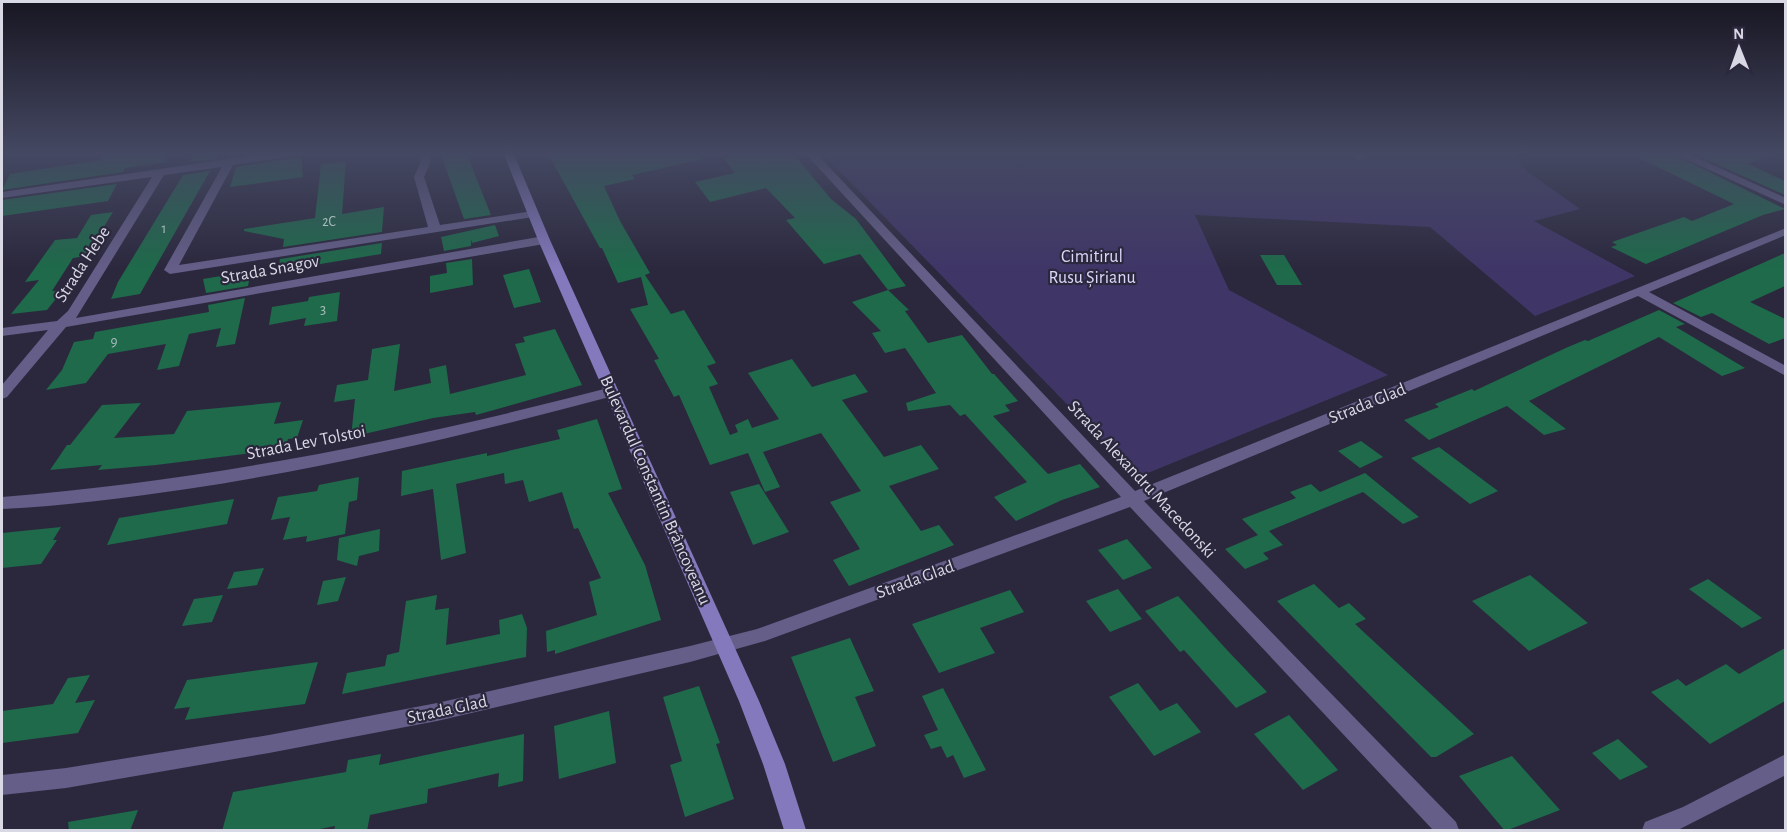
<svg xmlns="http://www.w3.org/2000/svg" width="1787" height="832" font-family="'Alegreya Sans',sans-serif">
	<style>
		.green { fill: #3f3667 }
		.building { fill: #1e6a4a }
		.lines { fill: none; stroke-linecap: round; stroke-linejoin: round }
		.pedestrian { fill: #645e88; fill-rule: evenodd }
		.minor { fill: #645e88; fill-rule: evenodd }
		.secondary { fill: #8479bd; fill-rule: evenodd }
		.labels { text-anchor: middle; stroke-width: 4.5; stroke-linejoin: round; paint-order: stroke }
		.far-number-label { font-size: 14px; fill: #aabcbe }
		.number-label { font-size: 15px; fill: #aabcbe }
		.park-label { font-size: 18px; fill: #dbd7fa; stroke: #2b283d }
		.street-label { font-size: 18px; fill: #d9d8e5; stroke: #2b283d }
	</style>
	<rect width="100%" height="100%" fill="#2b283d"/>
	<polygon class="green" points="821,152 1511,152 1528,172 1580,209 1534,221 1635,276 1535,316 1430,227 1195,215 1229,290 1388,375 1138,477"/>
	<g class="building">
		<polygon points="105,152 166,152 167,162 125,168 123,172 2,190 10,174 101,160"/>
		<polygon points="196,152 220,152 217,159 190,162"/>
		<polygon points="440,152 466,152 491,215 464,219"/>
		<polygon points="547,152 608,152 608,157 630,152 702,152 703,159 632,175 635,179 604,186 620,221 650,273 645,275 671,314 684,310 716,363 707,366 718,384 709,387 730,435 738,432 735,425 748,419 752,428 779,419 748,373 792,359 812,387 855,374 868,392 842,400 884,457 921,445 939,469 889,486 921,531 939,525 954,545 849,586 833,560 860,549 830,502 861,491 821,433 763,452 780,487 765,492 748,453 710,465 679,395 674,397 654,360 659,359 630,309 648,305 641,277 618,283 602,248 600,248"/>
		<polygon points="752,152 792,152 831,199 856,219 906,286 888,290 860,254 824,264 786,220 795,218 766,188 710,202 695,182 735,173 724,158"/>
		<polygon points="1627,152 1668,152 1785,209 1763,215 1646,264 1611,247 1617,245 1612,242 1684,217 1692,221 1734,204"/>
		<polygon points="1690,152 1775,152 1748,164 1785,181 1785,195"/>
		<polygon points="301,157 303,177 230,187 236,167"/>
		<polygon points="346,161 342,214 384,207 382,232 283,247 284,239 244,231 244,229 315,218 321,164"/>
		<polygon points="210,171 140,294 111,299 118,282 183,175"/>
		<polygon points="117,184 108,201 2,216 2,200"/>
		<polygon points="113,212 86,256 73,258 52,291 63,290 47,310 11,314 39,280 25,282 55,240 77,238 91,215"/>
		<polygon points="495,225 499,236 472,243 471,239 471,246 444,251 441,237"/>
		<polygon points="382,243 381,254 278,271 280,259"/>
		<polygon points="1785,253 1785,286 1750,302 1785,319 1785,338 1769,344 1712,313 1701,317 1673,303"/>
		<polygon points="1260,255 1284,255 1302,285 1277,285"/>
		<polygon points="472,259 473,285 430,293 430,276 447,273 446,263"/>
		<polygon points="529,269 541,302 514,308 503,275"/>
		<polygon points="251,271 248,286 206,293 203,279"/>
		<polygon points="888,290 909,310 905,311 928,343 962,335 992,374 994,374 1018,401 1005,405 1010,411 993,416 1048,474 1080,464 1100,487 1062,500 1016,521 994,497 1027,482 965,414 960,416 950,405 908,411 906,403 936,393 905,348 885,353 872,333 881,331 852,302"/>
		<polygon points="340,292 337,321 304,326 306,318 269,325 272,307 308,301 309,297"/>
		<polygon points="245,298 235,344 216,347 221,328 189,334 179,366 157,370 166,344 108,354 86,383 46,390 62,370 74,342 93,339 95,332 209,312 208,305"/>
		<polygon points="1659,310 1685,324 1676,327 1745,368 1722,376 1659,337 1529,401 1566,429 1544,435 1507,406 1429,440 1404,420 1439,407 1435,404 1472,389 1474,391 1568,347 1585,340 1588,341"/>
		<polygon points="555,329 582,385 476,415 475,412 433,418 351,437 355,399 334,402 337,385 368,380 372,349 400,344 394,391 431,383 429,369 446,365 450,394 526,375 515,344 525,342 523,337"/>
		<polygon points="281,402 274,424 303,420 297,438 288,439 285,449 156,465 98,470 102,465 50,470 67,445 70,445 102,405 141,403 114,438 174,434 187,411"/>
		<polygon points="597,419 622,489 608,493 645,565 661,620 555,654 555,650 547,652 546,631 597,615 589,582 601,578 578,528 574,529 562,492 529,502 523,480 505,484 504,473 456,484 466,553 441,560 433,489 401,496 402,471 487,453 487,456 560,439 557,430"/>
		<polygon points="1361,441 1383,457 1360,468 1338,451"/>
		<polygon points="1439,447 1498,491 1470,504 1411,458"/>
		<polygon points="1365,473 1419,517 1403,524 1363,492 1269,531 1283,545 1263,553 1269,559 1245,569 1225,549 1258,535 1242,519 1296,498 1290,492 1311,484 1320,492"/>
		<polygon points="359,477 357,500 349,502 345,534 306,542 307,536 283,540 290,517 271,520 278,497 317,491 319,485"/>
		<polygon points="759,484 789,532 753,545 730,492"/>
		<polygon points="234,499 227,524 107,545 119,518"/>
		<polygon points="61,527 53,540 57,540 41,564 2,568 2,533"/>
		<polygon points="380,529 379,551 359,556 357,566 337,560 339,538"/>
		<polygon points="1127,539 1152,568 1123,580 1098,550"/>
		<polygon points="264,568 257,585 227,589 234,572"/>
		<polygon points="1530,575 1588,623 1529,651 1472,601"/>
		<polygon points="346,577 338,601 317,605 323,581"/>
		<polygon points="1708,579 1762,618 1742,628 1689,589"/>
		<polygon points="1314,584 1339,608 1349,603 1366,619 1355,624 1474,734 1436,757 1431,757 1277,601"/>
		<polygon points="1118,589 1142,619 1110,632 1086,601"/>
		<polygon points="1010,590 1024,612 980,628 995,653 939,673 912,624"/>
		<polygon points="223,595 212,622 182,626 194,599"/>
		<polygon points="437,595 435,610 449,608 446,645 500,634 499,620 522,614 527,628 526,657 342,694 347,673 385,666 387,655 399,652 406,601"/>
		<polygon points="1178,596 1227,650 1267,692 1236,708 1184,650 1180,652 1145,611"/>
		<polygon points="850,638 874,691 855,697 876,746 833,762 791,657"/>
		<polygon points="1785,648 1785,701 1710,744 1651,692 1678,679 1686,686 1726,664 1739,674"/>
		<polygon points="318,662 305,704 185,720 190,707 174,709 187,680"/>
		<polygon points="90,675 75,703 95,700 78,733 2,743 2,711 53,704 68,678"/>
		<polygon points="1138,683 1160,711 1177,703 1201,732 1154,756 1109,697"/>
		<polygon points="699,686 720,743 716,744 734,799 685,817 670,765 682,761 663,697"/>
		<polygon points="943,688 986,770 964,778 953,755 947,758 941,746 931,749 924,735 938,730 922,696"/>
		<polygon points="609,711 616,763 559,779 554,726"/>
		<polygon points="1289,715 1338,770 1303,790 1254,734"/>
		<polygon points="524,734 523,781 498,787 499,773 428,789 427,803 370,815 367,831 334,831 335,826 310,831 222,831 233,792 346,772 348,760 381,754 379,765"/>
		<polygon points="1618,739 1648,767 1620,780 1592,753"/>
		<polygon points="1512,756 1560,810 1505,831 1459,776"/>
		<polygon points="138,810 130,831 69,831 68,822"/>
	</g>
	<g class="lines">
		<polygon class="pedestrian" points="1353,152 1363,152 1366,158 1357,160"/>
		<g class="minor">
			<polygon points="277,152 306,152 301,155 233,165 179,265 428,227 414,177 421,161 420,152 430,152 431,161 424,177 440,225 533,211 539,214 533,217 170,274 164,270 222,167 164,175 76,318 544,236 550,240 544,244 66,327 7,397 2,399 2,385 48,330 2,336 2,328 57,321 68,311 152,177 2,198 2,192"/>
			<polygon points="804,152 815,152 1135,491 1786,228 1786,235 1649,292 1786,366 1786,376 1638,296 1144,501 1456,822 1459,830 1433,830 1130,507 765,641 690,662 437,721 269,753 66,788 2,795 2,775 66,768 269,735 437,703 690,646 757,629 1121,497"/>
			<polygon points="1670,152 1684,152 1786,198 1786,205"/>
			<path d="M612 387 619 392 617 395C475 433 332 467 187 489 126 498 63 506 2 509V497C210 480 410 440 612 387Z"/>
			<polygon points="1786,754 1786,775 1678,830 1642,830 1645,822 1683,807"/>
		</g>
		<polygon class="secondary" points="503,152 513,152 550,240 759,701 785,764 806,830 784,830 763,764 739,701 538,240"/>
	</g>
	<linearGradient id="sky" x2="0" y2="1"><stop stop-color="#181622"/><stop offset="0.57" stop-color="#444862"/><stop offset="1" stop-color="#444862" stop-opacity="0"/></linearGradient>
	<rect width="1787" height="269" fill="url(#sky)"/>
	<g class="labels">
		<g class="far-number-label">
			<text x="329" y="226">2C</text>
			<text x="164" y="233">1</text>
		</g>
		<g class="number-label">
			<text x="323" y="314">3</text>
			<text x="114" y="346">9</text>
		</g>
		<g class="park-label">
			<text x="1092" y="262">Cimitirul<tspan x="1092" dy="21">Rusu Șirianu</tspan></text>
		</g>
		<g class="street-label">
			<text transform="translate(82 264) rotate(-57)" y="6">Strada Hebe</text>
			<text transform="translate(270 269) rotate(-10)" y="6">Strada Snagov</text>
			<text transform="translate(1367 403) rotate(-22)" y="6">Strada Glad</text>
			<text transform="translate(306 442) rotate(-11)" y="6">Strada Lev Tolstoi</text>
			<text transform="translate(1142 479) rotate(47)" y="6">Strada Alexandru Macedonski</text>
			<text transform="translate(656 490) rotate(66)" y="6">Bulevardul Constantin Brâncoveanu</text>
			<text transform="translate(915 579) rotate(-20)" y="6">Strada Glad</text>
			<text transform="translate(447 709) rotate(-12)" y="6">Strada Glad</text>
		</g>
	</g>
	<rect width="1787" height="832" fill="none" stroke="#d9d8e5" stroke-width="6"/>
	<g transform="translate(1739 48) rotate(359)" stroke="#2b283d" stroke-width="4.5" paint-order="stroke">
	<path d="M0-4.5L10 22L0 15L-10 22Z" fill="#d9d8e5"/>
	<text y="-9" font-size="16" font-weight="bold" text-anchor="middle" fill="#d9d8e5">N</text>
	</g>
</svg>
